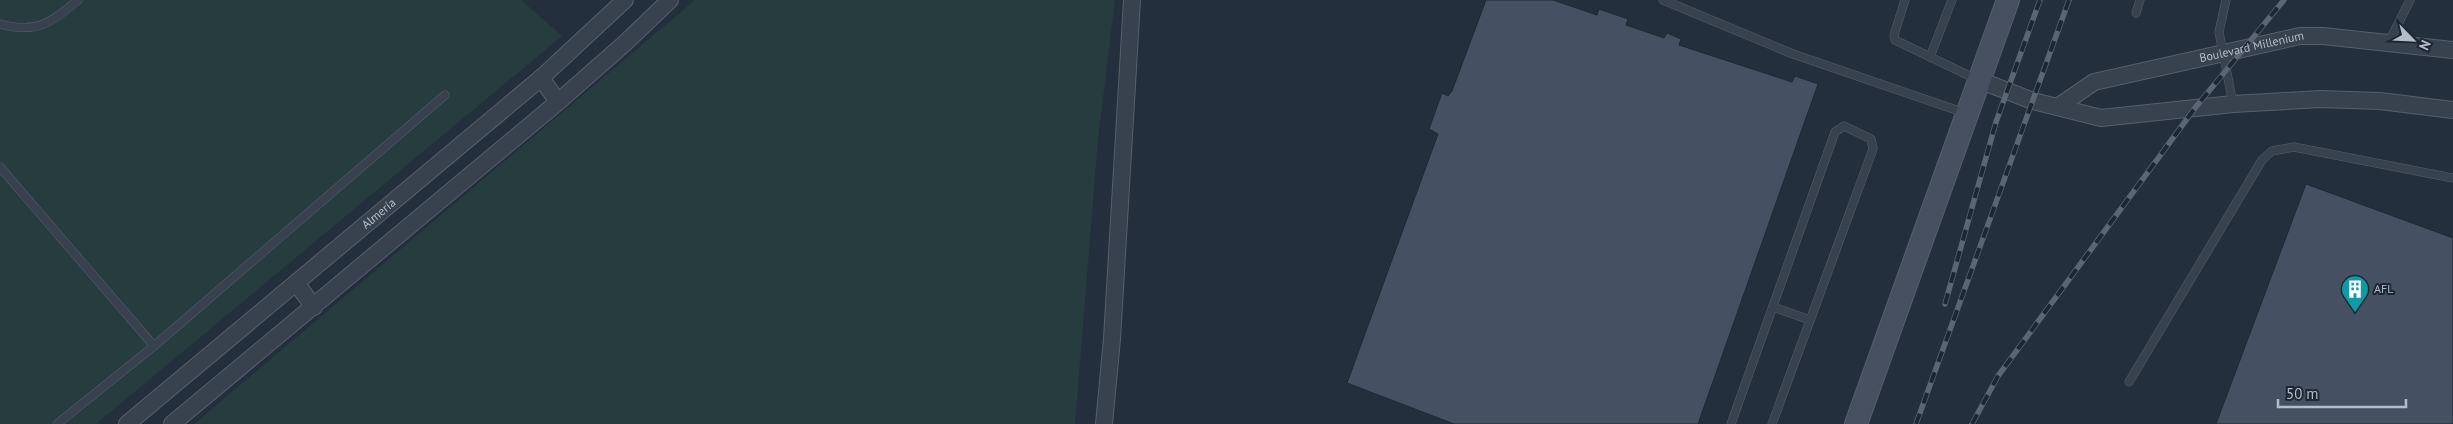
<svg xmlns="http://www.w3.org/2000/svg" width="2453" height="424" font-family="'PT Sans',sans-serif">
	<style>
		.green { fill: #263c3f }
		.building { fill: #455162; stroke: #1f2835 }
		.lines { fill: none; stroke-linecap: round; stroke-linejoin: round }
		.lane-casing { stroke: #565f6c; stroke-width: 9 }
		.street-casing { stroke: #565f6c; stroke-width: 18 }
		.secondary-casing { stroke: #565f6c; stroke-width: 24 }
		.lane { stroke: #38414e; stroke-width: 8 }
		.street { stroke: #38414e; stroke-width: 16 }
		.secondary { stroke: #465061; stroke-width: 22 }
		.rail-casing { stroke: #5a6575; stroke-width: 5.5 }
		.rail { stroke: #1d2633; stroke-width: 4; stroke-dasharray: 11; stroke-linecap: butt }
		.labels { text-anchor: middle; stroke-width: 4; stroke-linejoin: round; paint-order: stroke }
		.street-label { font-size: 12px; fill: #b4bcc9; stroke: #1d2633 }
		.poi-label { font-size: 12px; fill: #b4bcc9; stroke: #1d2633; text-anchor: start }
	</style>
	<rect width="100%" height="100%" fill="#242f3e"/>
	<g class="green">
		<polygon points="0,0 521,0 562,36 96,424 0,424"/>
		<polygon points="695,0 1115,0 1098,139 1075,424 194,424"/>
	</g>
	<g class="building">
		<polygon points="1486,0 1553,0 1597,15 1599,9 1628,19 1626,25 1664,38 1667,33 1681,39 1679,45 1792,82 1795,76 1818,84 1698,424 1454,424 1347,383 1438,134 1429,129 1442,93 1448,96 1452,91"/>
		<polygon points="2306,184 2453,238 2453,424 2216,424"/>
	</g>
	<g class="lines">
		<g class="lane-casing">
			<g id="lane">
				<polyline points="1663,0 1793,54 1965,113"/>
				<polyline points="1905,0 1894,35 1895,40 1978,80"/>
				<polyline points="2226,0 2219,32 2233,104"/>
				<polyline points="2136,13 2140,0"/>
				<path d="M0 24C37 34 50 23 78 0"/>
				<polyline points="2389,42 2410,0"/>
				<polyline points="1930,57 1952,0"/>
				<polyline points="0,167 154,346"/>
				<polyline points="1773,307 1810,320"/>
				<polyline points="2129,382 2262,160 2272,151 2294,147 2453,178"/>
				<polyline points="57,424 154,346 445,95"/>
				<polyline points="1731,424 1835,132 1844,126 1871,139 1873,149 1772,424"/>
			</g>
		</g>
		<g class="street-casing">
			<g id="street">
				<polyline points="541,78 558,102"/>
				<polyline points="1979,80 2033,101 2101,118 2233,104 2321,99 2380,101 2453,110"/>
				<path id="s1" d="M2059 106 2094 82 2300 36H2323L2453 50"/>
				<polyline points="296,283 314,307"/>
				<path id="s2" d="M127 424 541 78 625 0"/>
				<polyline points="172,424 558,102 624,44 670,0"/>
				<polyline points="1104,424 1112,339 1132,0"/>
			</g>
		</g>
		<g class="secondary-casing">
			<polyline id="secondary" points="1856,424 2008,0"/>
		</g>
		<use href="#lane" class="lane"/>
		<use href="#street" class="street"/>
		<use href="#secondary" class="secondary"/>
		<g class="rail-casing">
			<g id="rail">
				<polyline points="1945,304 1996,122 2040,0"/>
				<polyline points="1916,424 2069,0"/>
				<polyline points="1972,424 1998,376 2195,108 2284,0"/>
			</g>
		</g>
		<use href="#rail" class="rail"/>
	</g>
	<defs>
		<g id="building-pin" transform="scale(1.4375)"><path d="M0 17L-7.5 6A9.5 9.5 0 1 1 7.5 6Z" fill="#0f9aa8" stroke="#1d2633"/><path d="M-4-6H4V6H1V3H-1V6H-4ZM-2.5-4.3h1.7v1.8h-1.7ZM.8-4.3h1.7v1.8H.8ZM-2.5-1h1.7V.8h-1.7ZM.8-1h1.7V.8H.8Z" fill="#fff"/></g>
	</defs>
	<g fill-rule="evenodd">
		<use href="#building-pin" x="2355" y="289"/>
	</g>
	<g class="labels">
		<g class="street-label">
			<text dy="4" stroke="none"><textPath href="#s1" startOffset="204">Boulevard Millenium</textPath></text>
			<text dy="4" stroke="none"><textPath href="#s2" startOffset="328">Almería</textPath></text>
		</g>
		<g class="poi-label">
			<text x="2374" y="293">AFL</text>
		</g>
	</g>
	<g transform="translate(2413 40) rotate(114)" stroke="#1d2633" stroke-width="4" paint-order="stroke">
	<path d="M0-4L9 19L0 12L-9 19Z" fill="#b4bcc9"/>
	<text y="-8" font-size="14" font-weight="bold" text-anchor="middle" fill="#b4bcc9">N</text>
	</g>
	<path d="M2278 399v8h128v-8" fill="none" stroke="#b4bcc9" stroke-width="2.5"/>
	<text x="2286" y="399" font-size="15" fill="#b4bcc9" stroke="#1d2633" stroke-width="4" paint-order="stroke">50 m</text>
</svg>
